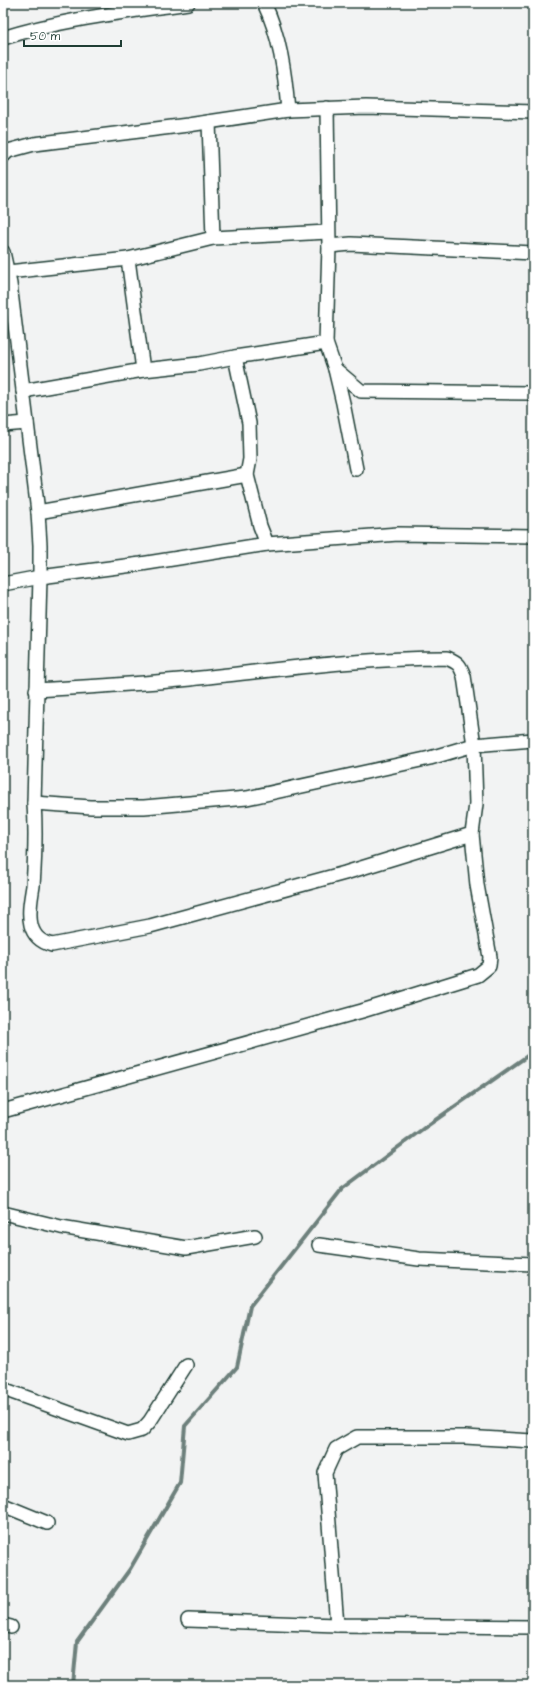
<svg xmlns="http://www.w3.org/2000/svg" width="536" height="1688" font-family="'Architects Daughter',sans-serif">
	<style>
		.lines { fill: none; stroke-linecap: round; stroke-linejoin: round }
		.stream { stroke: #6d807b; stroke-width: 4 }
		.minor-casing { stroke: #1f3d34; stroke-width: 16 }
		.minor { stroke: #fff; stroke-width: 13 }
	</style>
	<rect width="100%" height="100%" fill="#f2f3f3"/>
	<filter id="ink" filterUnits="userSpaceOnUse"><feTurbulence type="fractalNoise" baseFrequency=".025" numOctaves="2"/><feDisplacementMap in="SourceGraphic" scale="8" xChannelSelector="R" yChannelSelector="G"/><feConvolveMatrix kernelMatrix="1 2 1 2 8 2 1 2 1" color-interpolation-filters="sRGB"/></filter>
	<g filter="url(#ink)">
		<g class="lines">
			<polyline class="stream" points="73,1685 77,1642 130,1569 180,1483 185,1426 237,1367 250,1306 342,1189 424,1128 533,1052"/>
			<g class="minor-casing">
				<g id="minor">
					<path d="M264 3C280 36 285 73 288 110"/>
					<path d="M3 38C63 19 126 12 188 3"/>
					<polyline points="327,108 329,246 326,343 335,369 343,403 356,469"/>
					<polyline points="209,122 213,238"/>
					<polyline points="3,156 8,151 34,144 188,125 288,110 366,107 533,112"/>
					<polyline points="329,246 351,244 533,253"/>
					<path d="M3 252 10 284 38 512 40 545V577L34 803C36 831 35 858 33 886 31 899 28 912 31 925 34 937 41 942 52 945L150 926 345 873 472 834"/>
					<polyline points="128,259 143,370"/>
					<polyline points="8,272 128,259 213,238 328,232"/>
					<polyline points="235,357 249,423 250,459 247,475 260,526 267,544"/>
					<polyline points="335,369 361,391 533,393"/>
					<polyline points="23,391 143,370 199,364 235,357 326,343"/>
					<polyline points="3,425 27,423"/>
					<polyline points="38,512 247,475"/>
					<polyline points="3,584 40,577 141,564 267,544 398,534 533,536"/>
					<polyline points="34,803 91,807 144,807 247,798 430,758 474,745 533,740"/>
					<path d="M3 1111 362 1011 478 975 489 966 490 957 477 885 472 834 476 804 474 745 464 676C460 665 459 663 447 658 361 658 276 670 191 679 139 684 88 687 36 690"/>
					<polyline points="3,1213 61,1227 186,1248 255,1236"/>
					<polyline points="319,1245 419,1259 533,1264"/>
					<polyline points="3,1389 128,1434 142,1430 150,1421 186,1365"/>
					<polyline points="3,1505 47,1523"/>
					<polyline points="188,1620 337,1625 533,1627"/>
					<polyline points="3,1625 11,1627"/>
					<polyline points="337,1625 325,1473 336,1449 357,1437 465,1437 533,1441"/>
				</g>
			</g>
			<use href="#minor" class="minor"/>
		</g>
	</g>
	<rect width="536" height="1688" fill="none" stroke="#fff" stroke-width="16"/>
	<rect x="8" y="8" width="520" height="1672" fill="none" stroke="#1f3d34" stroke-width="1.5" filter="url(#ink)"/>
	<path d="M24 40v6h97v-6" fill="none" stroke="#1f3d34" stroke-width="2"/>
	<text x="30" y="40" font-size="12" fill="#1f3d34" stroke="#ffffff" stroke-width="3" paint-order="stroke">50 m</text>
</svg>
